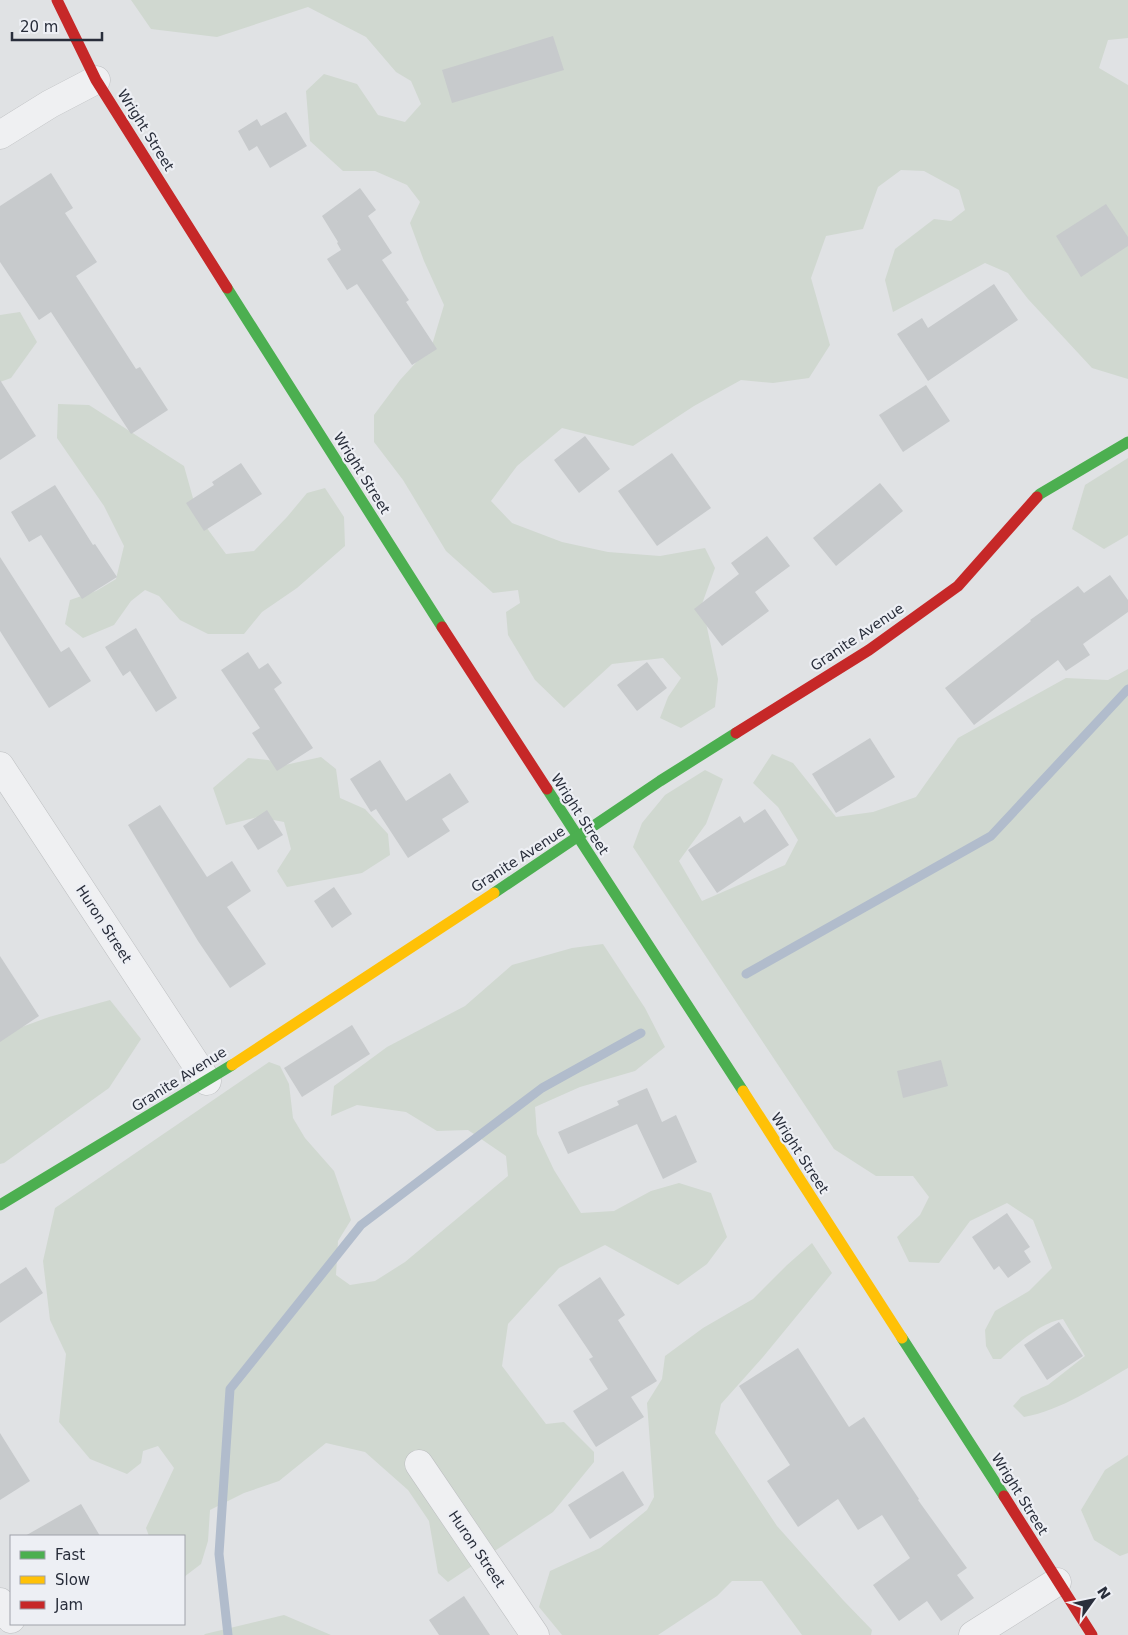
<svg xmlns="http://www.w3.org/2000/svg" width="1128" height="1635" font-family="'DejaVu Sans',sans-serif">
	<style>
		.green { fill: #d0d8d0 }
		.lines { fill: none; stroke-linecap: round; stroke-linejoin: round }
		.stream { stroke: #b1bccc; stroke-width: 9 }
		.building { fill: #c7cacc }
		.street-casing { stroke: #bdbfc1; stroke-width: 29 }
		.street { stroke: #eff0f2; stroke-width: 28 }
		.fast { stroke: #4caf50; stroke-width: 11 }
		.slow { stroke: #ffc107; stroke-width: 11 }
		.jam { stroke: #c62828; stroke-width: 11 }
		.labels { text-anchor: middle; stroke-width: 4.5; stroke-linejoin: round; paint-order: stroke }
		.street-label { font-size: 14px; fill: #292e3b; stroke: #edeff4 }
	</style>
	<rect width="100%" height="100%" fill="#e0e2e4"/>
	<g class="green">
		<polygon points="131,0 1128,0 1128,38 1108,40 1099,68 1128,85 1128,379 1092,368 1028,299 1008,273 985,263 893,312 885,280 895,249 934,219 951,221 965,210 959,190 924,171 901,170 878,187 863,229 826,236 811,278 830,345 809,378 773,383 741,380 694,406 633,446 562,428 517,466 491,501 512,523 562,542 608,552 660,556 705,548 715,568 702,604 718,679 715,707 681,728 660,718 668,697 681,678 663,658 612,664 564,708 535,680 508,635 506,612 520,603 518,590 493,593 446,551 403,480 374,442 374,415 400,380 432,345 444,305 424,261 410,223 420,202 407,185 375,171 343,171 310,141 306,91 324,74 357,84 378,115 405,122 421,104 411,81 396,72 366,37 308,7 217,37 151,29"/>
		<polygon points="20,312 37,342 11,378 0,382 0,315"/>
		<polygon points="58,404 89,405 184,466 198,516 226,554 254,551 287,517 307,493 325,488 344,517 345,546 297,588 262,612 244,634 208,634 180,620 159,596 145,590 131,601 114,625 83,638 65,624 70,600 96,591 116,579 124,546 104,506 57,438"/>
		<polygon points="1128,458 1128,535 1104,549 1072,529 1085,485"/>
		<path d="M1128 669V1368C1095 1387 1062 1410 1024 1417L1013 1406 1021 1397 1048 1385 1085 1356 1063 1319C1042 1322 1016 1344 1001 1359H993L986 1346 985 1330 995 1311 1029 1291 1052 1268 1033 1220 1007 1203 970 1221 939 1263 909 1262 897 1237 920 1215 929 1197 913 1176H876L834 1149 633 847 642 823 665 795 705 770 723 779 706 824 679 861 702 901 785 865 798 840 778 807 753 783 772 754 793 763 836 817 873 812 916 797 958 738 1066 678 1108 680Z"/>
		<polygon points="321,757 336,769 340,798 365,809 388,834 390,855 362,873 287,887 277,871 291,849 284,822 258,817 226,825 213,788 248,758 268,760 285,765"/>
		<polygon points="603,944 645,1008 665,1047 635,1071 580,1087 535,1107 537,1134 554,1170 581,1213 614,1211 651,1191 679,1183 711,1193 727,1237 707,1264 678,1285 605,1245 559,1268 508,1324 502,1366 546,1424 564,1422 594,1452 594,1462 553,1512 448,1582 438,1573 429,1521 408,1490 365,1452 326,1443 279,1481 244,1493 210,1510 208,1541 201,1564 184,1577 184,1536 149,1536 146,1528 174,1468 158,1446 143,1451 141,1463 127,1474 90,1459 59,1422 66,1354 50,1320 43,1261 55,1208 269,1062 280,1066 289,1084 293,1118 305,1138 334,1171 351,1220 338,1241 336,1275 350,1285 375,1281 405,1262 508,1176 506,1156 468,1130 437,1131 406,1112 357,1105 331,1116 334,1086 387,1047 465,1006 512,965 572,948"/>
		<polygon points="110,1000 141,1039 109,1088 4,1163 0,1164 0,1035 49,1017"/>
		<polygon points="812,1243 832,1273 763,1357 721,1404 715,1433 777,1526 843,1600 872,1630 871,1635 802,1635 762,1581 732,1581 717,1596 658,1635 562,1635 539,1607 550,1571 600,1548 647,1510 654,1497 647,1403 662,1379 665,1356 703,1328 753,1299 787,1265"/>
		<polygon points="1128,1455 1128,1553 1120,1556 1094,1540 1081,1510 1105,1470"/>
		<polygon points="284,1615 331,1635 204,1635 205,1634"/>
	</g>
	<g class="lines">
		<g class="stream">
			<polyline points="746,974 991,836 1128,689"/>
			<polyline points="228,1635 219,1554 230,1389 361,1225 542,1088 641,1033"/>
		</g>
	</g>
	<g class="building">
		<polygon points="553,36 564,70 452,103 442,70"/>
		<polygon points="286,112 307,146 270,168 257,146 249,151 238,131 257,119 261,126"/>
		<polygon points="51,173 73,208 65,213 97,262 76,276 136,369 140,367 168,410 131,434 51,312 39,320 0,262 0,206"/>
		<polygon points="360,188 376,210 368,216 392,253 382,260 409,300 406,302 437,349 412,365 357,284 347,290 327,259 341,250 337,243 338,242 322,216"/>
		<polygon points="1106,204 1128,237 1128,246 1081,277 1056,236"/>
		<polygon points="994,284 1018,320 928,381 897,334 922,318 928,328"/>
		<polygon points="0,380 36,436 0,460"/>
		<polygon points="926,385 950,421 903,452 879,415"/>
		<polygon points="585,436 610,469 579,493 554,460"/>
		<polygon points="672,453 711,508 657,546 618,491"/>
		<polygon points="241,463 262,494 204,531 186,503 214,485 212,482"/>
		<polygon points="880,483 903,511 836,566 813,538"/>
		<polygon points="55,485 93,545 95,544 117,577 82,599 41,535 29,542 11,512"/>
		<polygon points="767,536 790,566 755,592 769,611 722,646 694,609 739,574 731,563"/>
		<polygon points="0,557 61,652 69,647 91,681 49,708 0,631"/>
		<polygon points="1110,575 1128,600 1128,612 1083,644 1090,655 1066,671 1058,660 974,725 945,688 1031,621 1030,620 1078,586 1084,593"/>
		<polygon points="136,628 177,698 156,712 130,671 123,676 105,647"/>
		<polygon points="248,652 259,669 268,663 282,683 274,689 313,748 277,771 252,733 260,728 221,670"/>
		<polygon points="647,662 667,688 637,711 617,685"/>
		<polygon points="870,738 895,777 836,813 812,774"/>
		<polygon points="380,760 406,801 450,773 469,802 442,819 450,831 408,858 376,809 371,812 350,779"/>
		<polygon points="160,805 207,877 232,861 251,891 227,907 266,964 230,988 198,941 128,825"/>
		<polygon points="765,809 789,845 717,893 688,850 740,816 744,823"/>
		<polygon points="267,810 283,835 258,850 243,826"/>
		<polygon points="334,887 352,914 332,928 314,901"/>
		<polygon points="0,956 39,1016 0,1042"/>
		<polygon points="352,1025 370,1054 302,1097 284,1068"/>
		<polygon points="941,1060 948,1086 903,1098 897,1071"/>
		<polygon points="647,1088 662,1122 676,1115 697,1162 663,1179 637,1124 568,1154 558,1132 619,1105 617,1101"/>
		<polygon points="1007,1213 1030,1247 1024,1251 1031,1262 1008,1278 999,1266 994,1270 972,1237"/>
		<polygon points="26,1267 43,1293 0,1323 0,1284"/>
		<polygon points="600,1277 625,1315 618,1320 657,1381 631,1397 644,1417 596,1447 573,1411 608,1389 589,1359 593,1357 558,1305"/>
		<polygon points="1059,1322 1083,1356 1047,1380 1024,1345"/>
		<polygon points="798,1348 849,1427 864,1417 919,1499 918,1500 967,1568 957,1575 974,1598 941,1621 927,1601 899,1621 873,1585 910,1558 882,1515 858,1530 838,1499 798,1527 767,1481 790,1465 739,1386"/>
		<polygon points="0,1433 30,1481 0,1500"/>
		<polygon points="623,1471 644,1505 590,1539 568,1505"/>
		<polygon points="81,1504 100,1536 25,1536"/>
		<polygon points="464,1596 490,1635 439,1635 429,1620"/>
	</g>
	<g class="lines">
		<g class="street-casing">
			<g id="street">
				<polyline points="0,135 50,104 96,80"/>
				<polyline points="0,766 207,1081"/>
				<polyline points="419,1464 535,1635"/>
				<polyline points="0,1602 11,1619"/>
				<polyline points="973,1635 1057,1582"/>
			</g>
		</g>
		<use href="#street" class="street"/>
		<g class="fast">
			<polyline points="227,288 442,627"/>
			<polyline points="1037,497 1040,494 1128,442"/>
			<polyline points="547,789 743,1091"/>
			<polyline points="494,893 660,781 736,733"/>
			<polyline points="0,1205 232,1065"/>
			<polyline points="902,1338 1004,1496"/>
		</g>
		<g class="slow">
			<polyline points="232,1065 494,893"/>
			<polyline points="743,1091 902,1338"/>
		</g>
		<g class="jam">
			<polyline points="57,0 96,80 227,288"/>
			<polyline points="442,627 547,789"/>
			<polyline points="736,733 869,650 958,586 1037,497"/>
			<polyline points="1004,1496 1092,1635"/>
		</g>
	</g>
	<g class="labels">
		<g class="street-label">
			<text transform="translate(146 130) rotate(58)" y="5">Wright Street</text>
			<text transform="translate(362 473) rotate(58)" y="5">Wright Street</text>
			<text transform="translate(857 637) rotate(-34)" y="5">Granite Avenue</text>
			<text transform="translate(580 814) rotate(57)" y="5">Wright Street</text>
			<text transform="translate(518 859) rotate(-33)" y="5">Granite Avenue</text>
			<text transform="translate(104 924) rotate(57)" y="5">Huron Street</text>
			<text transform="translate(179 1079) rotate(-32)" y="5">Granite Avenue</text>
			<text transform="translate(800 1153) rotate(57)" y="5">Wright Street</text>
			<text transform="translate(1020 1494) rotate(58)" y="5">Wright Street</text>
			<text transform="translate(477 1549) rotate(56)" y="5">Huron Street</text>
		</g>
	</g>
	<rect x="10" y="1535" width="175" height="90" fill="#edeff4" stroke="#9fa2aa"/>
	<rect x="20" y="1551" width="25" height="8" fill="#4caf50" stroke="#9fa2aa"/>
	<text x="55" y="1560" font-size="15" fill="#292e3b">Fast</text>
	<rect x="20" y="1576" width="25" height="8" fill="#ffc107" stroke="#9fa2aa"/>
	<text x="55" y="1585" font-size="15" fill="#292e3b">Slow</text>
	<rect x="20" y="1601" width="25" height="8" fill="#c62828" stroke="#9fa2aa"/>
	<text x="55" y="1610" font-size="15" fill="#292e3b">Jam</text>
	<g transform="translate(1093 1600) rotate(57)" stroke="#edeff4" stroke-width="4" paint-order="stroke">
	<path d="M0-4L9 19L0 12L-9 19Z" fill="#292e3b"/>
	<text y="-8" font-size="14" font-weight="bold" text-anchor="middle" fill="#292e3b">N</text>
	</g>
	<path d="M12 32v8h90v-8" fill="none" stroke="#292e3b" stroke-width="2.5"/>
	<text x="20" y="32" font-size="15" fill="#292e3b" stroke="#edeff4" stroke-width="4" paint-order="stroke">20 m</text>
</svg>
